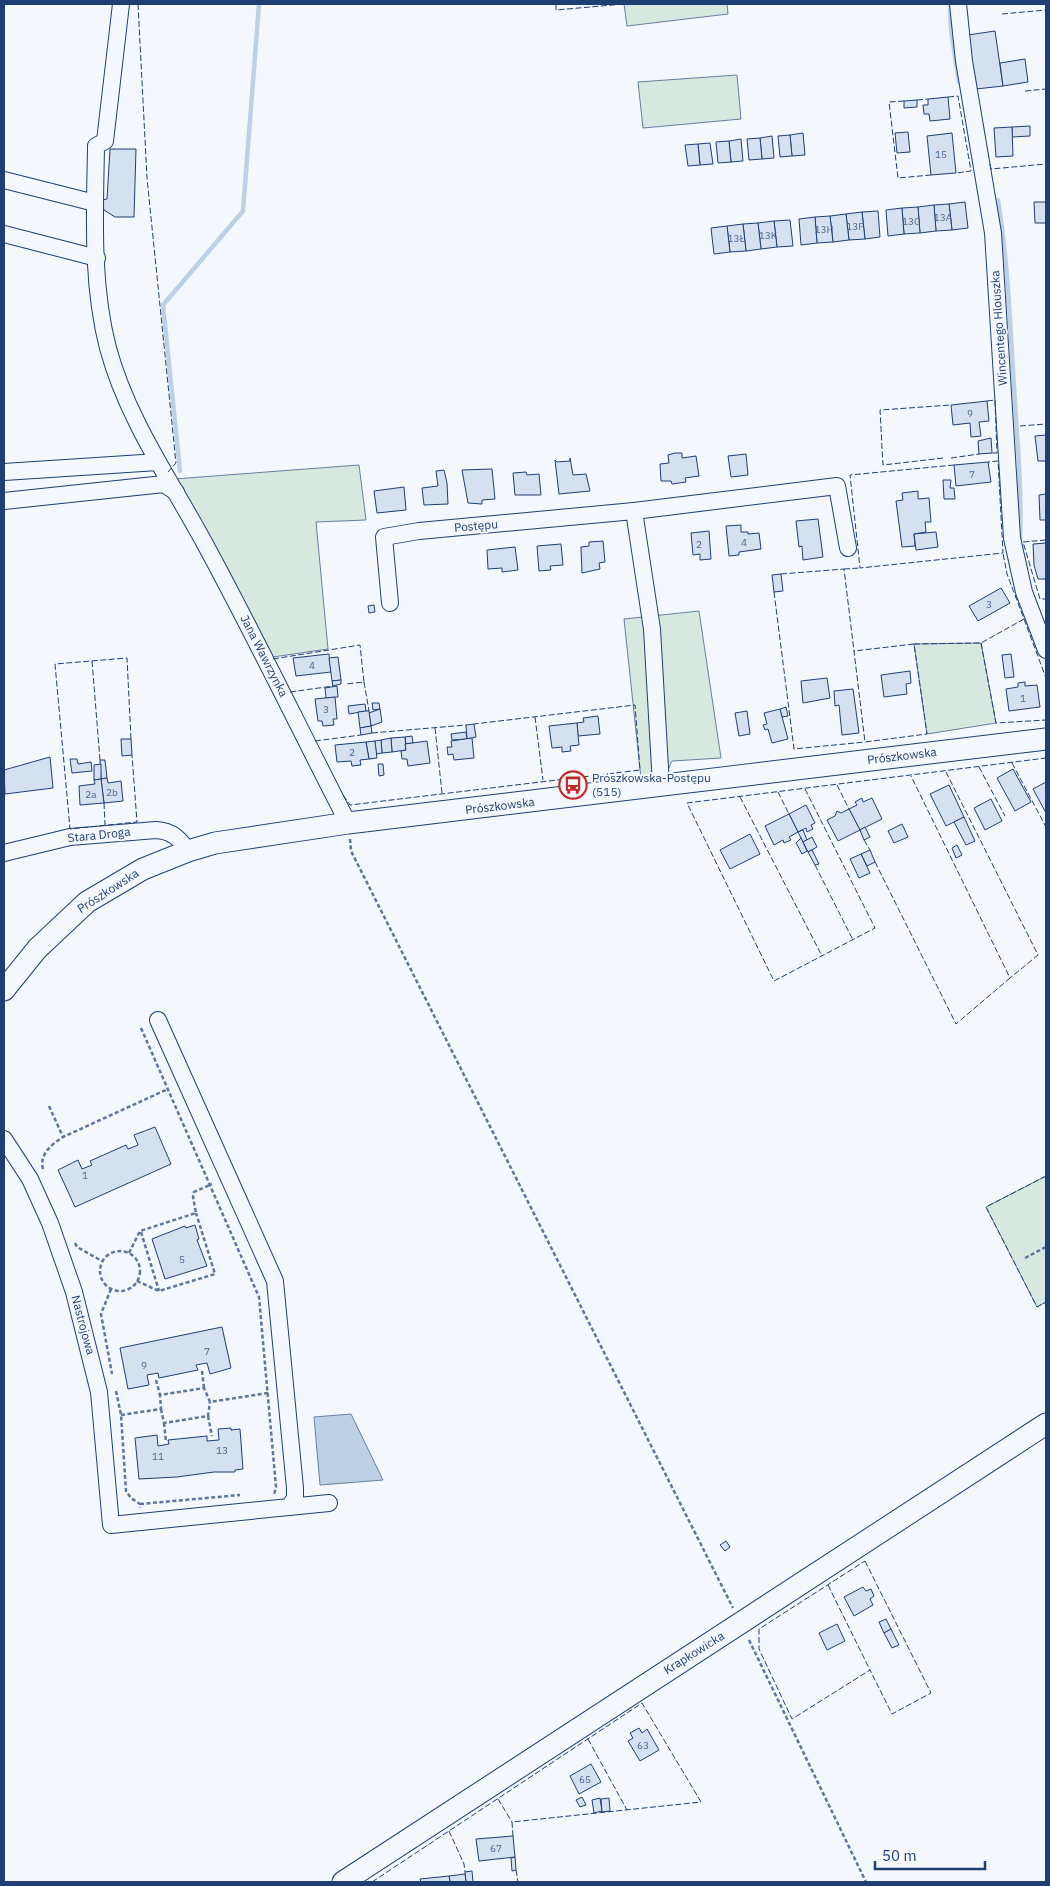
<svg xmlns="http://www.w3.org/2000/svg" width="1050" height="1886" font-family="'IBM Plex Sans',sans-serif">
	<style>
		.green { fill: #d7e8df; stroke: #687fa3 }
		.water { fill: #bed0e5; stroke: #687fa3 }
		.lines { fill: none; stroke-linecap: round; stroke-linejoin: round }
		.stream { stroke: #bed0e5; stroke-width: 4.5 }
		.building { fill: #d5e0f0; stroke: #1d3f73 }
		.minor-casing { stroke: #1d3f73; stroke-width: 18 }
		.major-casing { stroke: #1d3f73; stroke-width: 23 }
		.path { stroke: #5e769c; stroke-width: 2.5; stroke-dasharray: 4 2.5; stroke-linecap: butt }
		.minor { stroke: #f4f7fb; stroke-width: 16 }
		.major { stroke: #f4f7fb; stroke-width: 21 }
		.fence { stroke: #1d3f73; stroke-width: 1; stroke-dasharray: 6 2.5; stroke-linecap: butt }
		.labels { text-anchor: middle; stroke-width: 4; stroke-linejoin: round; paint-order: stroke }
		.number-label { font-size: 10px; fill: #4b6792 }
		.street-label { font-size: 12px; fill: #1d3f73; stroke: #f4f7fb }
		.poi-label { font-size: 12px; fill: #1d3f73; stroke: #f4f7fb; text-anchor: start }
	</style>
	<rect width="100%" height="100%" fill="#f4f7fb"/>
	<g class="green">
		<polygon points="624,4 727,4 728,14 627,26"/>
		<polygon points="737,75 741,119 643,128 638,82"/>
		<polygon points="359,465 366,520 316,522 328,649 273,657 174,479"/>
		<polygon points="699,611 721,758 672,761 661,785 642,788 624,619"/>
		<polygon points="981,643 996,723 927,734 914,644"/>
		<polygon points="1046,1176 1046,1302 1037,1307 986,1207"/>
	</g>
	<polygon class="water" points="351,1414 383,1480 320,1485 314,1417"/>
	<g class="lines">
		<g class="stream">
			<polyline points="950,4 951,30 959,82"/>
			<path d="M998 200C1008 262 1010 325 1014 387 1017 439 1022 489 1020 541"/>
			<polyline points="180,471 163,305 243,211 259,4"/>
		</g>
	</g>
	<g class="building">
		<polygon points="995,31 1003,86 976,89 968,35"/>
		<polygon points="1025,59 1028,82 1003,86 1000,63"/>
		<polygon points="948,97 950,119 930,121 929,114 924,114 923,105 928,105 928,99"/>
		<polygon points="917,100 917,107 904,108 904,101"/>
		<polygon points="1030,126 1030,136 1012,137 1012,127"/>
		<polygon points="1012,127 1013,156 996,157 994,128"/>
		<polygon points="908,132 910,152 897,153 895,133"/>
		<polygon points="803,133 805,155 792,156 790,135"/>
		<polygon points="952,133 956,173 931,175 927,136"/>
		<polygon points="790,135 792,156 780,157 778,136"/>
		<polygon points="772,136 774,158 762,159 760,138"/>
		<polygon points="760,138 762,159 749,160 747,139"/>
		<polygon points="741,139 743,161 731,162 729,141"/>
		<polygon points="729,141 731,162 718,163 716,142"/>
		<polygon points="710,143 713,164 700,165 698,144"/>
		<polygon points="698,144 700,165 688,166 685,145"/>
		<polygon points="110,149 136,149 134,217 115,217 104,210 101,200 107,199"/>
		<polygon points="965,202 968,228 952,230 949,204"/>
		<polygon points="1034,202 1046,202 1046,223 1035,223"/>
		<polygon points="949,204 952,230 936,231 934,205"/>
		<polygon points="934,205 936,231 920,233 918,207"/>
		<polygon points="918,207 920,233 904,234 902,208"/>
		<polygon points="902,208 904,234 888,236 886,210"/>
		<polygon points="878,211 880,237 865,239 862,212"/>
		<polygon points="862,212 865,239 849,240 846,214"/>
		<polygon points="846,214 849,240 833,242 830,216"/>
		<polygon points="830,216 833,242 817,243 815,217"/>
		<polygon points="815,217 817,243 801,245 799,219"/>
		<polygon points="790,220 793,246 777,247 774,221"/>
		<polygon points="774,221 777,247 761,249 758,223"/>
		<polygon points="758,223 761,249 746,251 743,224"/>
		<polygon points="743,224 746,251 730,252 727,226"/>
		<polygon points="727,226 730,252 714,254 711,228"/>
		<polygon points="987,401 989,421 979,422 981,436 971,437 970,423 953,425 951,405"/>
		<polygon points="1046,435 1046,461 1038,461 1035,436"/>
		<polygon points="991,438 992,453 979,454 978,441"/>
		<polygon points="675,453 682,453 682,458 696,456 699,476 685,478 686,482 672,484 671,481 661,481 660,464 669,463 668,455"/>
		<polygon points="746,454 748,475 731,477 728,456"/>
		<polygon points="570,458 573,475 586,474 590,491 559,494 555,460 557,462 570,461"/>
		<polygon points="988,462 991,482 956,486 954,465"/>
		<polygon points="492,469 495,499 482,500 482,504 468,503 462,470"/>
		<polygon points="444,470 447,483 448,504 424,505 422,488 438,486 436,471"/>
		<polygon points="526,472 527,475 539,474 541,495 515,495 513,473"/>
		<polygon points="943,480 951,480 950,488 954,488 955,499 944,499"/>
		<polygon points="404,487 406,510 377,513 374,491"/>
		<polygon points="918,491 918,499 929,498 931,522 925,522 926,532 914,534 915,546 902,547 896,501 903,500 902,493"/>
		<polygon points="1046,494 1046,520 1040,520 1039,495"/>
		<polygon points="818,519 823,557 803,560 802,546 799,547 796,521"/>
		<polygon points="741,525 741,532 748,532 748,534 759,533 761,549 739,552 739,555 729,556 726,526"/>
		<polygon points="709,531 711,559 700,560 700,554 693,555 691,533"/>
		<polygon points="936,532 938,547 916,550 914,534"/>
		<polygon points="603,541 605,562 599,563 600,569 582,573 581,547 589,546 589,542"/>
		<polygon points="1046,543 1046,579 1038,579 1034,565 1033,544"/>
		<polygon points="561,544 563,565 550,566 551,570 539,571 537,546"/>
		<polygon points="515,547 518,570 502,572 502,568 488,569 487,550"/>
		<polygon points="781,574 783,591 774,592 772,575"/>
		<polygon points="1001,588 1010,603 978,621 969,606"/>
		<polygon points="374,605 375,612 369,613 368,606"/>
		<polygon points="329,654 331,672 296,676 293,658"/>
		<polygon points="1011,654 1014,677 1005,678 1002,655"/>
		<polygon points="338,657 341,680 332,681 329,658"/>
		<polygon points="910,671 911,683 906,684 907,694 884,697 881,675"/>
		<polygon points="827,678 830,698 803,703 801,681"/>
		<polygon points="341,680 341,684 333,686 332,681"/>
		<polygon points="1025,682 1025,686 1037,685 1040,707 1009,711 1006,689 1018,687 1018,683"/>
		<polygon points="337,686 338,697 326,698 325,688"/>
		<polygon points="853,689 859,733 842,735 839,705 835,706 834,691"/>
		<polygon points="335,697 337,719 333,719 334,725 323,726 322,721 318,721 315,699"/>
		<polygon points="372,703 379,703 380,709 373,710"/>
		<polygon points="365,704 366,711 349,714 348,706"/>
		<polygon points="786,707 788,716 782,717 780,709"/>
		<polygon points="380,709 382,722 371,726 369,713"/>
		<polygon points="780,709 788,739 772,743 768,729 765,730 763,725 767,724 764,713"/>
		<polygon points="366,711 369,711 371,726 360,728 358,712"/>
		<polygon points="747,711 750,734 739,736 735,713"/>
		<polygon points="598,716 600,734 578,736 577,723 584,722 583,718"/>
		<polygon points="577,723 579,745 570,746 571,751 562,752 562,747 552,748 549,726"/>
		<polygon points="474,724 476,737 467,739 466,725"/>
		<polygon points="371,726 372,733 361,735 360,728"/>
		<polygon points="466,732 467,739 452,740 451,734"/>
		<polygon points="412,736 413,743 406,744 405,737"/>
		<polygon points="405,737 406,750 392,752 391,738"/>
		<polygon points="391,738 392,752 382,753 381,740"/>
		<polygon points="472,738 474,758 454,760 453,754 448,755 447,747 452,747 451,741"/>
		<polygon points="121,739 131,739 132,755 122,756"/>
		<polygon points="381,740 382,753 376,754 375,741"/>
		<polygon points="375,741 377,758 369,759 366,742"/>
		<polygon points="427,741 430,763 408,766 407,759 402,759 401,751 406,750 405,744"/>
		<polygon points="366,742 369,759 360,760 361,765 352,766 351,761 337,762 335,745"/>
		<polygon points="50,757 53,788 5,794 4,770"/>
		<polygon points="70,759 77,759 78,764 91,762 92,771 72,773"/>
		<polygon points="100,760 105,760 107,778 101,779"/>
		<polygon points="101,764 101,779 94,780 94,765"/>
		<polygon points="378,764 383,764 384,775 379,776"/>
		<polygon points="1013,769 1031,802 1015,811 997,778"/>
		<polygon points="107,778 108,783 121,781 123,801 104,803 101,779"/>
		<polygon points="101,779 104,803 80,805 79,786 95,784 94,780"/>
		<polygon points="1046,782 1046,813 1033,789"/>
		<polygon points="949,785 964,817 946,826 930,794"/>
		<polygon points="862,798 863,802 872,798 882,819 860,830 849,809 857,805 855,802"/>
		<polygon points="991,799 1002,821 985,830 974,808"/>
		<polygon points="806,805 815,823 811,825 813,829 807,832 806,828 798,832 789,814"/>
		<polygon points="849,809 860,830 838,841 827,820 835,816 837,811 841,813"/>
		<polygon points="789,814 798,832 789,837 791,840 784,843 783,840 774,845 765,826"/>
		<polygon points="964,817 975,841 966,845 954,822"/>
		<polygon points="902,824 908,837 894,843 888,831"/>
		<polygon points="865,827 870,837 864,840 860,830"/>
		<polygon points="803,830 807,840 803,842 798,832"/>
		<polygon points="750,834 760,854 730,869 720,850"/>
		<polygon points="812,837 817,847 808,852 803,842"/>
		<polygon points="801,838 807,851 802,854 796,843"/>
		<polygon points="957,845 962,855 956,858 952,848"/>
		<polygon points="812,850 819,864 815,865 808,852"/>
		<polygon points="870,850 875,862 867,866 861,854"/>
		<polygon points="861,854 870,873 859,878 850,859"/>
		<polygon points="155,1127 171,1164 75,1207 58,1170 78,1160 82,1169 92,1165 90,1161 126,1145 128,1149 138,1145 134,1135"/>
		<polygon points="195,1225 199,1239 197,1240 207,1266 165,1279 152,1239 185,1226 186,1228"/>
		<polygon points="222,1327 231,1368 210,1374 207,1363 196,1365 198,1370 159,1378 158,1373 147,1375 149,1385 128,1389 120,1348"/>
		<polygon points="231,1428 231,1430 240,1429 243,1469 235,1470 235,1472 214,1472 177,1477 139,1479 135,1438 157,1435 158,1446 169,1444 168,1440 207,1436 207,1441 219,1440 218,1429"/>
		<polygon points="726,1541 730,1547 725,1551 720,1545"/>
		<polygon points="863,1587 866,1591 871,1589 874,1596 870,1599 873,1605 854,1616 844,1597"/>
		<polygon points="886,1619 891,1629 884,1633 879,1622"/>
		<polygon points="837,1624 845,1641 827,1650 819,1633"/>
		<polygon points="891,1629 899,1645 892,1648 884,1633"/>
		<polygon points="639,1728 642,1733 647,1729 659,1750 640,1761 628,1741 633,1738 630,1733"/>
		<polygon points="591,1764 601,1782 579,1794 570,1776"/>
		<polygon points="582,1797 586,1805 580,1807 576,1800"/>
		<polygon points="600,1798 602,1811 594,1813 592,1800"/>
		<polygon points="609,1798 610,1811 602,1812 601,1799"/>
		<polygon points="513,1836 515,1857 479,1861 476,1839"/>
		<polygon points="515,1857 516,1870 512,1871 511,1858"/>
		<polygon points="472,1871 473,1882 466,1882 465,1872"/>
		<polygon points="465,1874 466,1882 450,1882 449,1876"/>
		<polygon points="449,1876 450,1882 421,1882 420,1879"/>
	</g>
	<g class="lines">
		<g class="minor-casing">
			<g id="minor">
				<path d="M121 4 105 141 96 146C95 213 91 283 108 348 127 419 171 481 205 544 255 636 300 730 348 823"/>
				<polyline points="958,4 964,61 993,233 1012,538 1024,592 1046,650"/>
				<polyline points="4,180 95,203"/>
				<polyline points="4,234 97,258"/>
				<polyline points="4,472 158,462"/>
				<polyline points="4,501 164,484 176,492"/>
				<polyline points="634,511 652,629 661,785"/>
				<polyline points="390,603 384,537 419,531 634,511 837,486 848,548"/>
				<path d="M4 853 70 837 156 830C172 831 179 838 188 851"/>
				<polyline points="158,1020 275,1281 295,1488 295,1498 289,1507"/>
				<polyline points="4,1139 30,1179 50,1223 74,1292 99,1392 111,1525 329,1503"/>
			</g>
		</g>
		<g class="major-casing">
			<g id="major">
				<polyline points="4,990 37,949 87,902 143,869 188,851 215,843 348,823 1046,739"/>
				<polyline points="343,1882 1046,1424"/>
			</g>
		</g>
		<g class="path">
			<polyline points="350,839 351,851 733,1608"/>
			<polyline points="141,1028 259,1297 276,1487 274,1495"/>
			<polyline points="49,1106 63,1137 168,1089"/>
			<path d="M43 1169C39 1154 52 1144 63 1137"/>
			<polyline points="141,1232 159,1291"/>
			<polyline points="75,1243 77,1247 102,1261"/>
			<circle cx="120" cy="1271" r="20"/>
			<polyline points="129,1253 140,1231 196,1213 193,1197 194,1192 212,1184"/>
			<polyline points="1025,1258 1046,1247"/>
			<polyline points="137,1281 159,1291 215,1274 196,1213"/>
			<polyline points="111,1289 101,1314 112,1374"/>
			<polyline points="202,1371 204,1388"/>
			<polyline points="156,1380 160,1395"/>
			<polyline points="116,1391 121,1415 126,1491 131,1498 140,1504 140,1508"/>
			<polyline points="161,1409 164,1423 208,1416 210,1402"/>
			<polyline points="121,1415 161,1409 160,1395 204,1388 210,1402 268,1393"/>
			<polyline points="208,1416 212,1436"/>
			<polyline points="164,1423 166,1442"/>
			<polyline points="140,1504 240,1495"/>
			<polyline points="749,1640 866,1882"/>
		</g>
		<use href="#minor" class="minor"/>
		<use href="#major" class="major"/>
		<g class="fence">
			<polyline points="138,4 147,178 176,463 168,472"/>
			<polyline points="556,4 556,10 624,4"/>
			<polyline points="1002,14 1046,10"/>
			<polyline points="1025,91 1046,89"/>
			<polyline points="948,97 958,96 971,171 956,173"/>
			<polyline points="917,100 928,99"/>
			<polyline points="904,101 889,102 898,178 931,175"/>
			<polyline points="990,164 991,169 1046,164"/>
			<polyline points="987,401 995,400 997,453 992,453"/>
			<polyline points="1020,426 1046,424"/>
			<polyline points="943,458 883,465 880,410 951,405"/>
			<polyline points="951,458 979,454"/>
			<polyline points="954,465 850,475 860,568 1003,553 998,461 988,462"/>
			<polyline points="1046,540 1023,542 1040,599 1046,599"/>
			<polyline points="844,569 860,568"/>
			<polyline points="781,574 844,569 865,742 927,734 914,644 854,651"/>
			<polyline points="774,592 794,749 865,742"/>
			<polyline points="1024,619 1046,678"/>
			<polyline points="981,643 996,723 1046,720"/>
			<polyline points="914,644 981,643 1024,619 1007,574 1003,553"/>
			<polyline points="273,659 360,645 364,682 346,684"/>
			<polyline points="92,661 100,760"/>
			<polyline points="364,682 369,711"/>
			<polyline points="290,692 333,686"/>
			<polyline points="535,717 543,780"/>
			<polyline points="435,728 442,793"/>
			<polyline points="372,733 466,725"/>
			<polyline points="131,739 127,658 55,664 70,829 137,822 132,755"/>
			<polyline points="315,741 361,735"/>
			<polyline points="1012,763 1046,827"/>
			<polyline points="979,767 1005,816"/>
			<polyline points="946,772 1038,955 1010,978"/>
			<polyline points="837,785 849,809"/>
			<polyline points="805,789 875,928 774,981 687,803 1046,758"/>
			<polyline points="778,792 789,814"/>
			<polyline points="343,795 350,805 640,770 635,705 474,724"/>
			<polyline points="740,797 822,956"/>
			<polyline points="104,803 105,825"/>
			<polyline points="864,840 870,850"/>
			<polyline points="875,862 956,1024 1010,978 911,776"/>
			<polyline points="815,865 853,940"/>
			<polyline points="1046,1176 986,1207 1037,1307 1046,1302"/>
			<polygon points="865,1561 931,1693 892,1714 870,1670 792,1719 759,1649 759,1629"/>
			<polyline points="828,1585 870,1670"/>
			<polyline points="588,1739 627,1810"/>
			<polyline points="498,1799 512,1822"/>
			<polyline points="449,1831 464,1864 465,1872"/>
			<polyline points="516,1870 518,1882"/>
			<polyline points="372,1882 642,1703 701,1802 512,1822 513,1836"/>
		</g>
	</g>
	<defs>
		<g id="bus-ring" transform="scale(1.4375)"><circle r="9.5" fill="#f4f7fb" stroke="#c62828" stroke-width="1.5"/><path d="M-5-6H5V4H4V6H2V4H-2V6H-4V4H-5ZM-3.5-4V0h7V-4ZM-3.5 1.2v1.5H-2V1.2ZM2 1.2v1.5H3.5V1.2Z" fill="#c62828"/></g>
	</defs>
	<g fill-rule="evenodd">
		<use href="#bus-ring" x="573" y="785"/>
	</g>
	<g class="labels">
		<g class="number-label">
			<text x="941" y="158">15</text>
			<text x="943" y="221">13A</text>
			<text x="911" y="225">13C</text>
			<text x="855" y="230">13F</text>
			<text x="824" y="233">13H</text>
			<text x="768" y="239">13K</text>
			<text x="736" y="242">13Ł</text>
			<text x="970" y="417">9</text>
			<text x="972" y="478">7</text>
			<text x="744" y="546">4</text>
			<text x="699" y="548">2</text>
			<text x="989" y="608">3</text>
			<text x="312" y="669">4</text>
			<text x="1023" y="702">1</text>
			<text x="326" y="713">3</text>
			<text x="352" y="756">2</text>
			<text x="112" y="796">2b</text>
			<text x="91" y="798">2a</text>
			<text x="85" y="1179">1</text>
			<text x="182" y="1263">5</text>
			<text x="207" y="1355">7</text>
			<text x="144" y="1369">9</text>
			<text x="222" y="1454">13</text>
			<text x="158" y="1460">11</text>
			<text x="643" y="1749">63</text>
			<text x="585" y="1783">65</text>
			<text x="496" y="1852">67</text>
		</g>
		<g class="street-label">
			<text transform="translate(999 328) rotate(-94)" y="4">Wincentego Hlouszka</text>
			<text transform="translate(476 526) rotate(-5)" y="4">Postępu</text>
			<text transform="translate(264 656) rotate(63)" y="4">Jana Wawrzynka</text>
			<text transform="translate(902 756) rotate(-7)" y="4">Prószkowska</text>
			<text transform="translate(500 806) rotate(-7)" y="4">Prószkowska</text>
			<text transform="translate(99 835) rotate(-6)" y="4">Stara Droga</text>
			<text transform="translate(108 891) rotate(-33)" y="4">Prószkowska</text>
			<text transform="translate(83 1325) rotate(75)" y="4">Nastrojowa</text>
			<text transform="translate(694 1653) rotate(-32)" y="4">Krapkowicka</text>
		</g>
		<g class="poi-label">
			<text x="592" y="782">Prószkowska-Postępu<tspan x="592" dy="14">(515)</tspan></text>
		</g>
	</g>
	<rect width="1050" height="1886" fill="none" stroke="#1d3f73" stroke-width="10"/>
	<path d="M875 1861v8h110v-8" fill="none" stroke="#1d3f73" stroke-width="2.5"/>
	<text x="882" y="1861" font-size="15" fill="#1d3f73" stroke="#f4f7fb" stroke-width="4" paint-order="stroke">50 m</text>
</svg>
